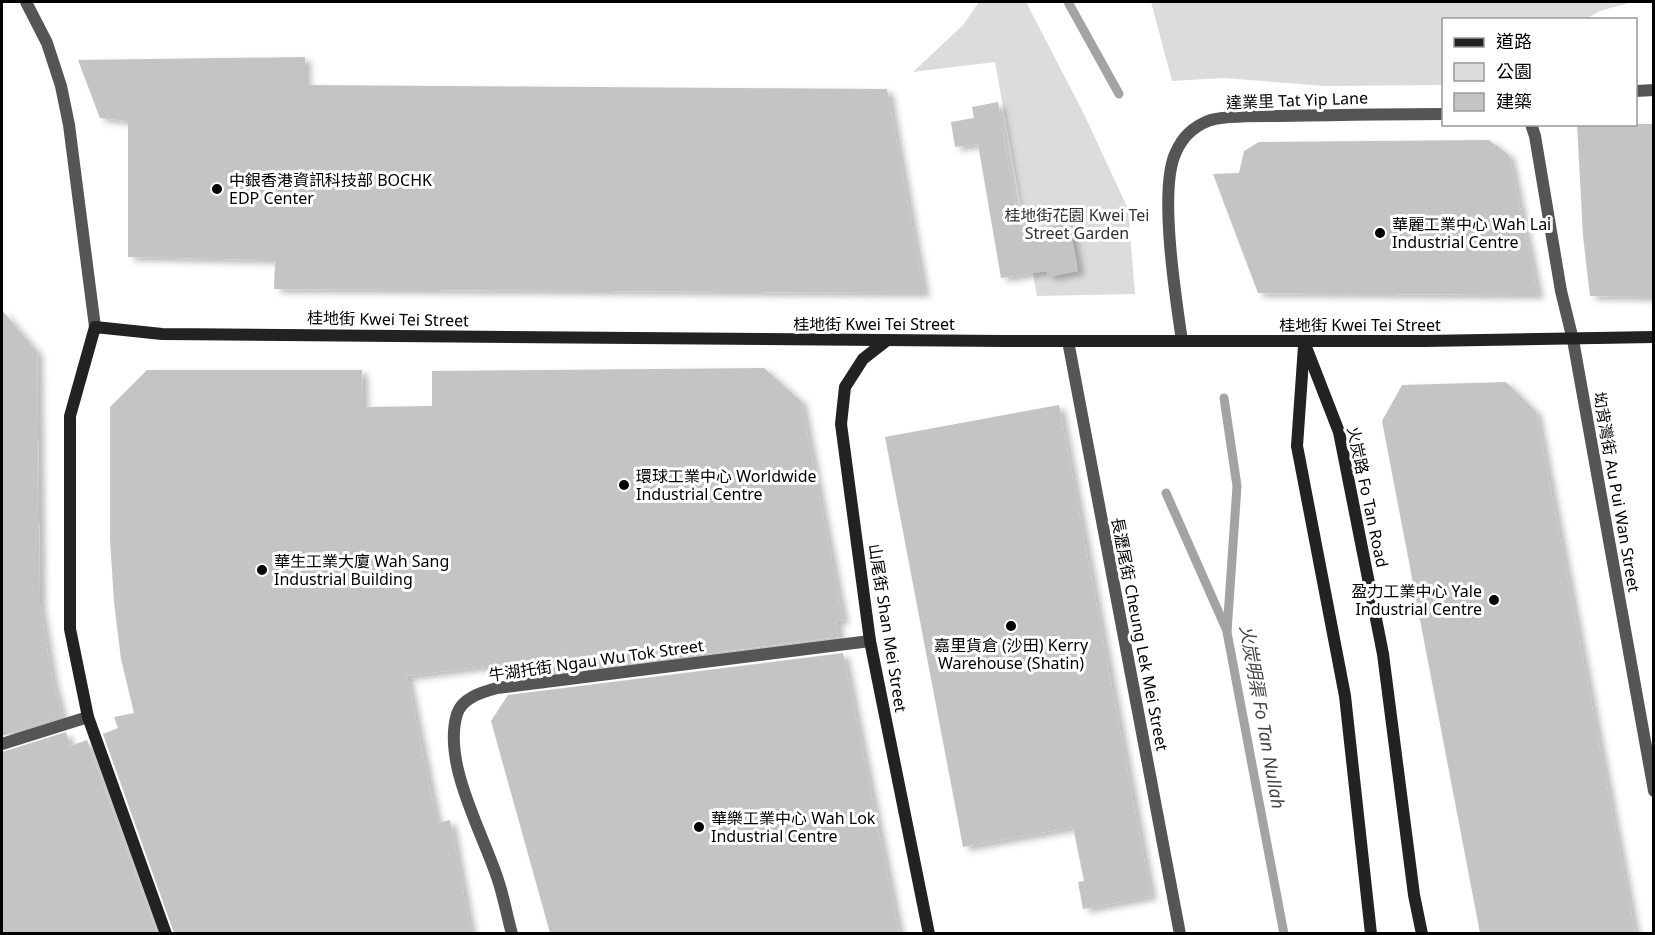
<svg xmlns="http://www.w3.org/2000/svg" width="1655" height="935" font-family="'Noto Sans','Noto Sans TC',sans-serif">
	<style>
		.green { fill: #dcdcdc }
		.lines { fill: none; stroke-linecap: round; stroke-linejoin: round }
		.stream { stroke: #a3a3a3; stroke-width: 9 }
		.building { fill: #c4c4c4; filter: url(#shadow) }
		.street { stroke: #555; stroke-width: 12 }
		.secondary { stroke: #222; stroke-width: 12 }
		.poi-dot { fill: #000; stroke: #fff; stroke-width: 2 }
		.labels { text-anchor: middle; stroke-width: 6; stroke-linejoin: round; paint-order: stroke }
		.street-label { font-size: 16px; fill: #000; stroke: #fff }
		.poi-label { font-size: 16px; fill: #000; stroke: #fff; text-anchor: start }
		.park-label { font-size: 16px; fill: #333; stroke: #fff }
		.water-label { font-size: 18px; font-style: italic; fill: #444; stroke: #fff }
	</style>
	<defs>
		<filter id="shadow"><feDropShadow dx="6" dy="4" stdDeviation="3" flood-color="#0004"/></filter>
	</defs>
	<rect width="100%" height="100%" fill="#fff"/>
	<g class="green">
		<polygon points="979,2 1026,2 1084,114 1128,209 1135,294 1037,296 995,62 913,72 963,25"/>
		<polygon points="1151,2 1632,2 1600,11 1586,19 1444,20 1443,85 1325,86 1224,78 1172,81"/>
	</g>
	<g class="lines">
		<g class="stream">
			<polyline points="1068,2 1119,94"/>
			<polyline points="1224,398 1237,486 1227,632 1284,934"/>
			<polyline points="1166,493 1227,631"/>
		</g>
	</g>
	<g class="building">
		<polygon points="305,57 305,85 887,89 924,293 274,289 275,260 128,257 128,121 100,118 78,60"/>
		<polygon points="998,102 1020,232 1069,223 1078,271 1048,277 1047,271 1001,278 978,144 955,147 951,122 974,118 972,107"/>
		<polygon points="1577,124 1653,124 1653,297 1590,296 1583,236"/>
		<polygon points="1489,140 1509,155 1538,295 1258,293 1213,174 1239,173 1244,151 1259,142"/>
		<polygon points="2,310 37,352 40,606 52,678 62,716 2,736"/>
		<polygon points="764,368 801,401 843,620 836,621 839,637 520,677 532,660 407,676 437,823 450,820 471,933 174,933 103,734 118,728 114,717 134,713 121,659 114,602 110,539 110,407 147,370 362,370 363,407 432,406 432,371"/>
		<polygon points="1506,382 1536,412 1635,933 1480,933 1382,421 1402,385"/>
		<polygon points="1059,405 1151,896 1083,909 1078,882 1084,881 1073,827 963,847 885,437"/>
		<polygon points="843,653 899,933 550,933 491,721 508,695"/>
		<polygon points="66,732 70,746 87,740 157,933 2,933 2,752"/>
	</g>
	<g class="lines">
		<g class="street">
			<polyline points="26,2 47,43 61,86 69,125 95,327"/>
			<polyline points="1636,91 1654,90"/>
			<polyline points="1531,124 1535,136 1561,291 1573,340 1654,791"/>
			<polyline points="1068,341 1180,934"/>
			<path d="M1182 341C1176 299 1158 188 1176 152 1182 138 1193 127 1208 121 1221 115 1263 116 1280 116 1334 115 1389 114 1444 114"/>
			<polyline points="2,744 88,717"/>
			<path d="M512 934C507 916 504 898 498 880 483 833 442 763 457 714 462 698 482 692 497 688L870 641"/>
		</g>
		<g class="secondary">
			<polyline points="886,341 863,359 845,387 841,424 870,641 929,934"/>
			<polyline points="1304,342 1339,432 1383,654 1414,895 1422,934"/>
			<polyline points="1304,346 1297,446 1345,696 1371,934"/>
			<polyline points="166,934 88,717 70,629 70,416 95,327 162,334 1003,341 1425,341 1654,337"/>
		</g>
	</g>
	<g class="poi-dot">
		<circle cx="217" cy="189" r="6"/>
		<circle cx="1380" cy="233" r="6"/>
		<circle cx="624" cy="485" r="6"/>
		<circle cx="262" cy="570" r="6"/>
		<circle cx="1494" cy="600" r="6"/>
		<circle cx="1011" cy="626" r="6"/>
		<circle cx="699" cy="827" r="6"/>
	</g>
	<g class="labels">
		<g class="street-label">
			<text transform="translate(1297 100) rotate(-2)" y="6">達業里 Tat Yip Lane</text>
			<text transform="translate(388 319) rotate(1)" y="6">桂地街 Kwei Tei Street</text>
			<text x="874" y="330">桂地街 Kwei Tei Street</text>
			<text x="1360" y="331">桂地街 Kwei Tei Street</text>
			<text transform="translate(1617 492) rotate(80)" y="6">㘭背灣街 Au Pui Wan Street</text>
			<text transform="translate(1368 497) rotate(78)" y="6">火炭路 Fo Tan Road</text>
			<text transform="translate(888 628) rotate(81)" y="6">山尾街 Shan Mei Street</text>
			<text transform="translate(1140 634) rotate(79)" y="6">長瀝尾街 Cheung Lek Mei Street</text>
			<text transform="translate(596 660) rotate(-8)" y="6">牛湖托街 Ngau Wu Tok Street</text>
		</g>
		<g class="poi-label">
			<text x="229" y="186">中銀香港資訊科技部 BOCHK<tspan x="229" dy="18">EDP Center</tspan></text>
			<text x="1392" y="230">華麗工業中心 Wah Lai<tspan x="1392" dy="18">Industrial Centre</tspan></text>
			<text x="636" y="482">環球工業中心 Worldwide<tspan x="636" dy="18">Industrial Centre</tspan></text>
			<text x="274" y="567">華生工業大廈 Wah Sang<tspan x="274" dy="18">Industrial Building</tspan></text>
			<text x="1482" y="597" text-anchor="end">盈力工業中心 Yale<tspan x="1482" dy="18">Industrial Centre</tspan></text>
			<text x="1011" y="651" text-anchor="middle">嘉里貨倉 (沙田) Kerry<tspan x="1011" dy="18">Warehouse (Shatin)</tspan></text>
			<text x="711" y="824">華樂工業中心 Wah Lok<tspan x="711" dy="18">Industrial Centre</tspan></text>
		</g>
		<g class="park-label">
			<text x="1077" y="221">桂地街花園 Kwei Tei<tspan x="1077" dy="18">Street Garden</tspan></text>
		</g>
		<g class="water-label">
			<text transform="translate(1262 717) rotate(80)" y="6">火炭明渠 Fo Tan Nullah</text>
		</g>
	</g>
	<rect width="1655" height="935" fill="none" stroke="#000000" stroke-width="6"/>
	<rect x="1442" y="18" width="195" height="108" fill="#ffffff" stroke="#999999" stroke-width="1.5"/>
	<rect x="1454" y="38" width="30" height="9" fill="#222222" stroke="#999999" stroke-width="1.5"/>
	<text x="1496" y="48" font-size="18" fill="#000000">道路</text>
	<rect x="1454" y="63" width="30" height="18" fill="#dcdcdc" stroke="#999999" stroke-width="1.5"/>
	<text x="1496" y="78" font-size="18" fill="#000000">公園</text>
	<rect x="1454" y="93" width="30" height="18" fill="#c4c4c4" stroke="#999999" stroke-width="1.5"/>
	<text x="1496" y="108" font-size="18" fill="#000000">建築</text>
</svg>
